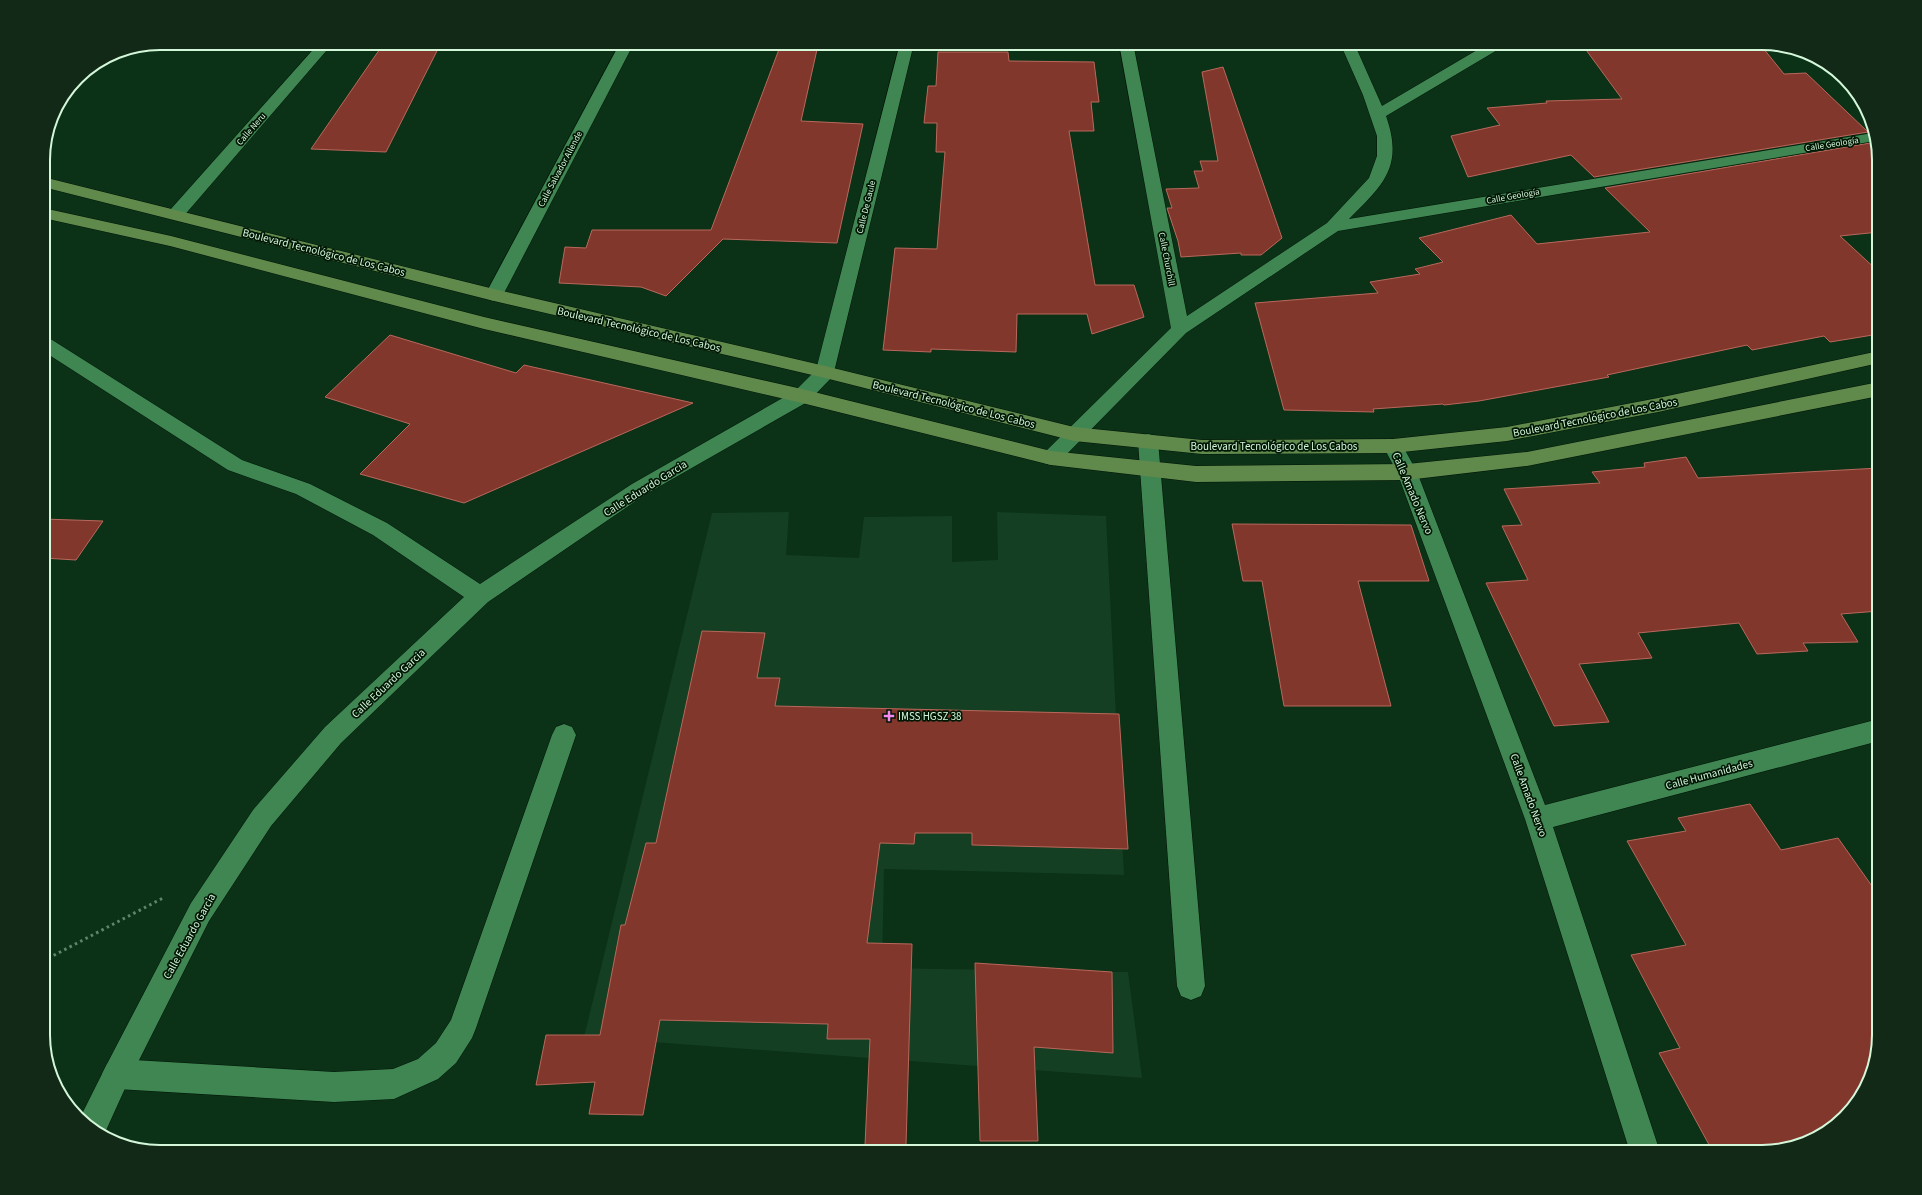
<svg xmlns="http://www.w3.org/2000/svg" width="1922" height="1195" font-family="'Source Sans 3',sans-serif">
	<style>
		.built { fill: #143f22 }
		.building { fill: #82372c; stroke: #b9685b }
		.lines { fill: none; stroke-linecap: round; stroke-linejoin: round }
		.lane-casing { stroke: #021607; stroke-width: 1 }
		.street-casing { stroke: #021607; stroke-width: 1 }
		.secondary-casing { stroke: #021607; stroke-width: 1 }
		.path { stroke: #608569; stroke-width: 3; stroke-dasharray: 2.5 3.5; stroke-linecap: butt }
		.lane { fill: #408652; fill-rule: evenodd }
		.street { fill: #408652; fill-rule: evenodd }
		.secondary { fill: #60894c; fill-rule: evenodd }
		.poi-dot { fill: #f688ed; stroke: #001705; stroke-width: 1.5 }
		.labels { text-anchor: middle; stroke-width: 3.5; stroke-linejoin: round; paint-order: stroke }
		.far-street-label { font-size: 9px; fill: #d4f7da; stroke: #001705 }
		.street-label { font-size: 11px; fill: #d4f7da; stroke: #001705 }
		.poi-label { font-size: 11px; fill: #d4f7da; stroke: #001705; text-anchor: start }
		.rim { fill: none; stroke: #d4f7da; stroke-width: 2 }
	</style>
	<rect width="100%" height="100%" fill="#0b3117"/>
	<polygon class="built" points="789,512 786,555 859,558 864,517 952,516 952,562 998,560 997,512 1106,516 1124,875 884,869 882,968 1128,972 1142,1078 584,1037 712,513"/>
	<g class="building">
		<polygon points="384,43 441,43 386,152 311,149"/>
		<polygon points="1581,43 1759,43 1784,74 1806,73 1868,132 1594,177 1571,155 1468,177 1451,136 1500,125 1487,108 1547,103 1546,101 1622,99"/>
		<polygon points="781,44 818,45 801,121 863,124 837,243 723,239 666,296 641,287 559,283 565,247 586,248 592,230 711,230"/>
		<polygon points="938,52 1008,52 1009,61 1094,62 1099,102 1091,102 1094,131 1069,131 1095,285 1134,285 1144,317 1092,334 1087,314 1017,314 1016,352 931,349 931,352 883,350 895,248 937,249 945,152 936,152 937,123 924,123 928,86 936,86"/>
		<polygon points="1223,67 1282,238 1261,255 1241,255 1241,253 1181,257 1178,241 1167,208 1172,208 1166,189 1199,188 1194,171 1203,171 1200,161 1218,161 1202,72"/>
		<polygon points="1876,142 1879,152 1879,232 1840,236 1879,272 1879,334 1830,342 1824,336 1752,350 1747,345 1607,375 1609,377 1479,401 1444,405 1443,404 1373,409 1374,412 1284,410 1255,303 1378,293 1370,282 1420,274 1415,269 1443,262 1419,238 1511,215 1537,244 1650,232 1605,188"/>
		<polygon points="390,335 516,373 524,365 693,403 464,503 360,474 410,424 325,397"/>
		<polygon points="1686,457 1698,478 1879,468 1879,611 1841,614 1858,642 1803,643 1808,651 1757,654 1739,623 1638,633 1652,658 1579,664 1609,722 1554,726 1486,583 1528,580 1502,526 1522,525 1504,489 1600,483 1592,472 1645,467 1644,463"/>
		<polygon points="43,519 103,521 76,560 43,558"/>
		<polygon points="1232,524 1411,525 1429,581 1358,581 1391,706 1284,706 1262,581 1243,581"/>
		<polygon points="702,631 765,633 757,678 780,678 775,706 1119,714 1128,849 972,845 972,833 915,833 914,844 880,843 867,943 912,944 906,1145 865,1145 870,1039 827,1039 828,1024 660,1020 643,1115 589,1114 595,1082 536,1085 546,1035 600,1035 621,925 625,925 646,843 656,843"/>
		<polygon points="1750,804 1781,850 1838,838 1879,896 1879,1036 1863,1094 1821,1136 1763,1152 1713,1152 1659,1053 1680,1048 1631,955 1686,945 1627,841 1686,831 1678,818"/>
		<polygon points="975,963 1112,972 1113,1053 1034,1047 1038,1141 980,1141"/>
	</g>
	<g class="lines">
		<g class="lane-casing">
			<g id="lane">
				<polygon points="1148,434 1155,436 1158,441 1205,986 1201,996 1191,1000 1181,996 1177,986 1138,441 1141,436"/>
				<polygon points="564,724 572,727 576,735 476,1028 472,1038 456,1063 438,1079 394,1099 334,1102 117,1089 107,1084 102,1074 107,1064 117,1059 334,1072 393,1069 418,1059 436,1043 451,1020 552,735 556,727"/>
			</g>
		</g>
		<g class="street-casing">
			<g id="street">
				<polygon points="319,43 333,43 182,218 176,219 170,218 168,214 170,210"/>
				<polygon points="620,43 634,43 503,295 500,299 494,301 488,299 485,295"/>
				<polygon points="900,43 914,43 834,372 832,377 809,401 646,494 488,602 341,743 271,826 209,921 127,1084 103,1137 101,1136 81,1116 107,1064 191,903 253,810 325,727 464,597 373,535 296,494 228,470 43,351 43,336 49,338 242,460 310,484 387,523 480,584 632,484 795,391 816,370"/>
				<path d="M1119 43H1133L1187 316 1327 223 1369 178 1377 156V136L1363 95 1340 43H1354L1382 106 1489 43H1506L1504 46 1386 116C1404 167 1383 185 1349 219L1873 133 1875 141 1338 231 1186 333 1058 463 1051 465 1044 463 1041 458 1044 453 1171 328Z"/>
				<polygon points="1393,439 1400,441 1417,472 1545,805 1879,719 1879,741 1553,827 1660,1152 1630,1152 1525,819 1397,472 1383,446 1386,441"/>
			</g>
		</g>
		<g class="secondary-casing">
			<g id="secondary">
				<polygon points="43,177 494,289 825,366 1074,427 1202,440 1393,439 1507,427 1658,398 1879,351 1879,363 1658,412 1507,441 1393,453 1202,454 1074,441 825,378 494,301 43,187"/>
				<polygon points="43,208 171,236 484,317 802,389 1051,451 1196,466 1407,464 1527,452 1879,382 1879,396 1527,466 1407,480 1196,482 1051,465 802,403 484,329 170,246 43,218"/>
			</g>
		</g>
		<polyline class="path" points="43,961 163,898"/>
		<use href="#lane" class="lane"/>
		<use href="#street" class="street"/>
		<use href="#secondary" class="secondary"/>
	</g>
	<path class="poi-dot" d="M887 710h4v4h4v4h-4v4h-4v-4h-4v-4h4z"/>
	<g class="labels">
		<g class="far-street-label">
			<text transform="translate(251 129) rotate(-49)" y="3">Calle Neru</text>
			<text transform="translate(1832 144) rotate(-9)" y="3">Calle Geología</text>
			<text transform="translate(560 169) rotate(-62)" y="3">Calle Salvador Allende</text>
			<text transform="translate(1513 196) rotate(-10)" y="3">Calle Geología</text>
			<text transform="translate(866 207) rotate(-76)" y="3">Calle De Gaule</text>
			<text transform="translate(1167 259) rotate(79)" y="3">Calle Churchill</text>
		</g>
		<g class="street-label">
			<text transform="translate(324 252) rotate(14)" y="4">Boulevard Tecnológico de Los Cabos</text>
			<text transform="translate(639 329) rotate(13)" y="4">Boulevard Tecnológico de Los Cabos</text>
			<text transform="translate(954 404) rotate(14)" y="4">Boulevard Tecnológico de Los Cabos</text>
			<text transform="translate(1595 417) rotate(-11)" y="4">Boulevard Tecnológico de Los Cabos</text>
			<text x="1274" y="450">Boulevard Tecnológico de Los Cabos</text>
			<text transform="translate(645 488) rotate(-32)" y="4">Calle Eduardo Garcia</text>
			<text transform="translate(1413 493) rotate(67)" y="4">Calle Amado Nervo</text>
			<text transform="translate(388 683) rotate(-43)" y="4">Calle Eduardo Garcia</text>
			<text transform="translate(1709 774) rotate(-15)" y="4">Calle Humanidades</text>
			<text transform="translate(1529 795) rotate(70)" y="4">Calle Amado Nervo</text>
			<text transform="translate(189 936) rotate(-61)" y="4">Calle Eduardo Garcia</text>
		</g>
		<g class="poi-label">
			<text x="898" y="720">IMSS HGSZ 38</text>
		</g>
	</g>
	<path d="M0 0H1922V1195H0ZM160 50H1762A110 110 0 0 1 1872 160V1035A110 110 0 0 1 1762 1145H160A110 110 0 0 1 50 1035V160A110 110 0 0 1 160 50Z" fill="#112916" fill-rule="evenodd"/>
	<path class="rim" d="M160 50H1762A110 110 0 0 1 1872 160V1035A110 110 0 0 1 1762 1145H160A110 110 0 0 1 50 1035V160A110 110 0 0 1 160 50Z"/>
</svg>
